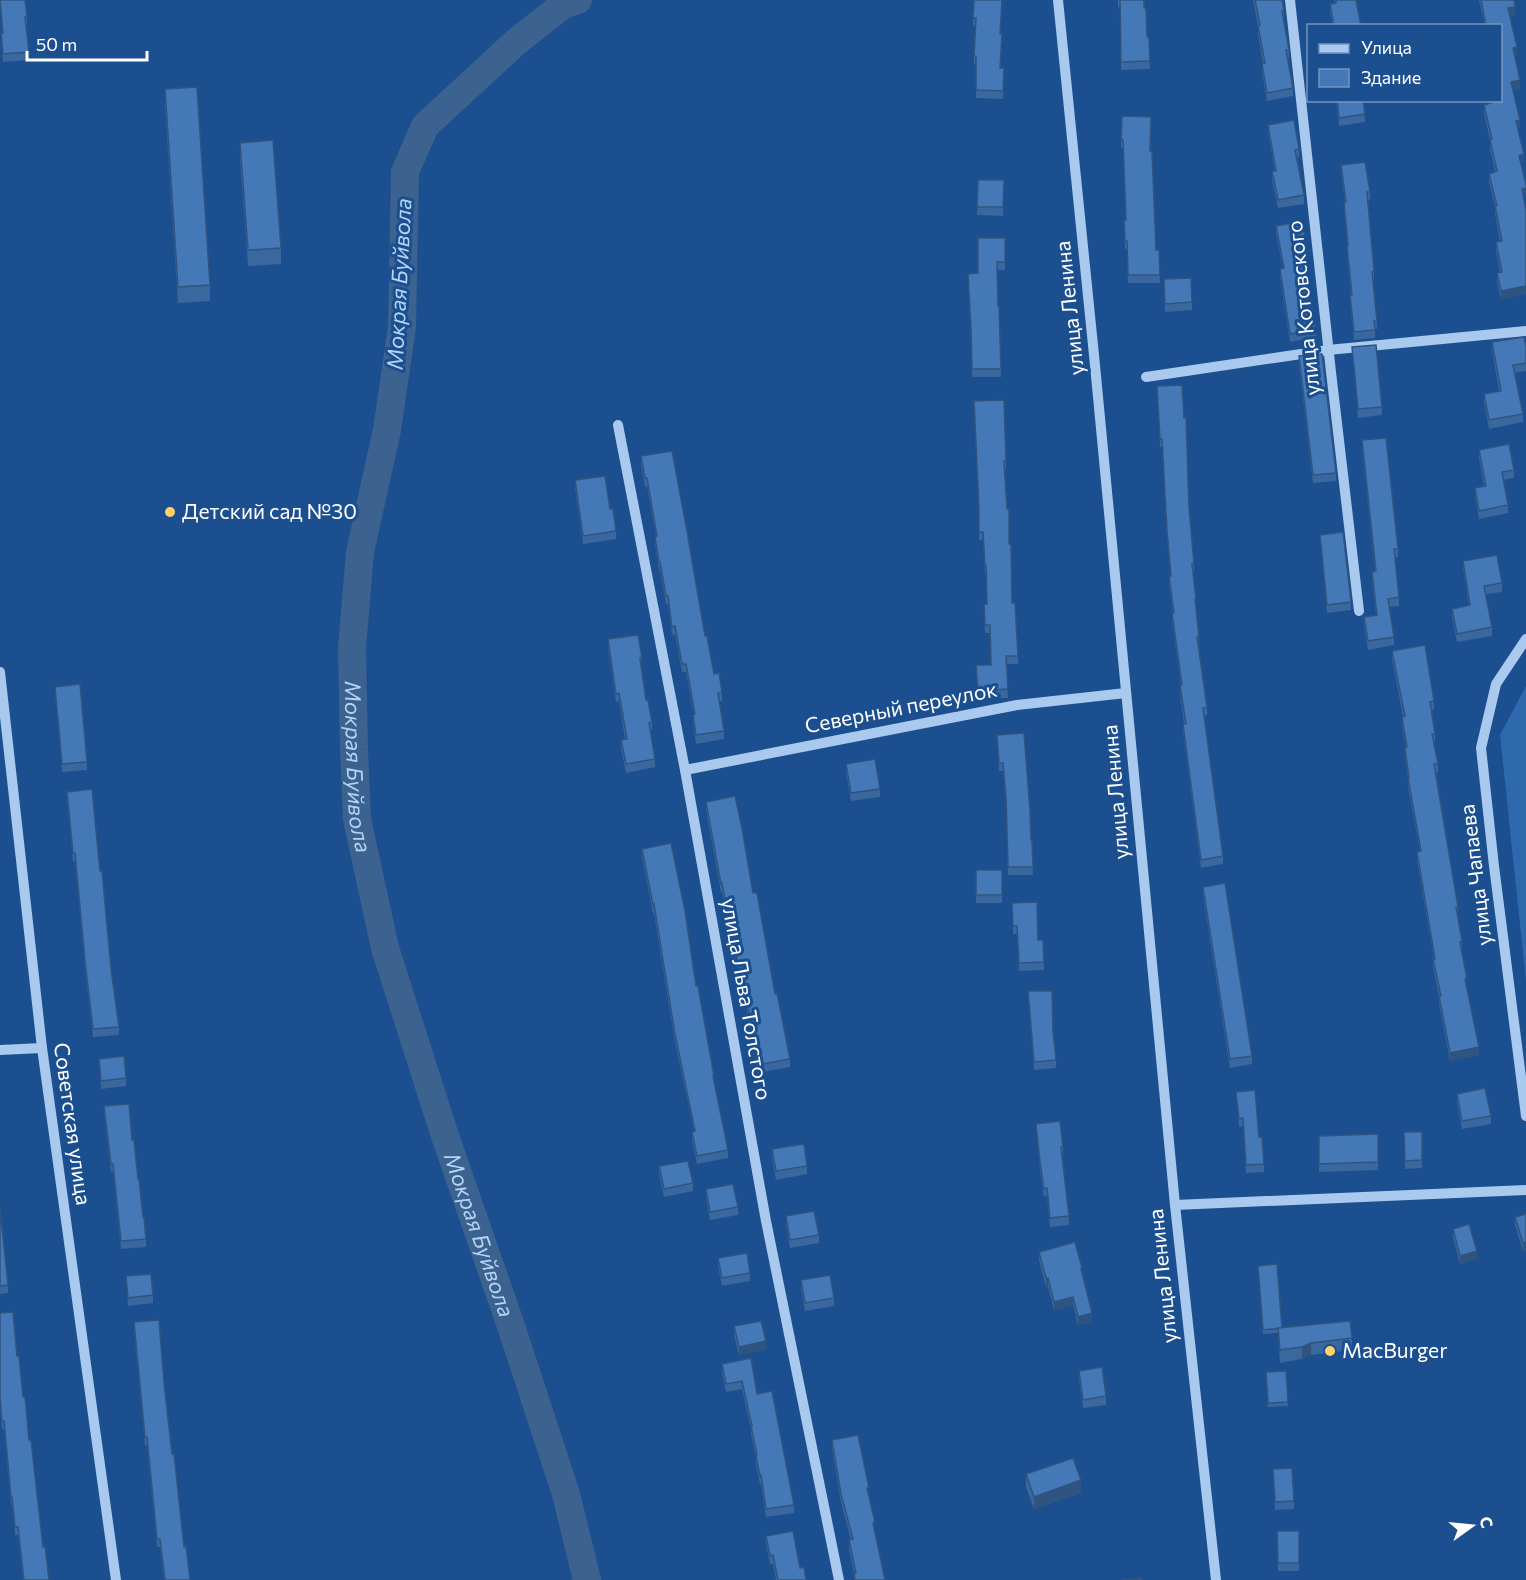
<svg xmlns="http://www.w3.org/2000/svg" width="1526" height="1580" font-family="Commissioner,sans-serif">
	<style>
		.green { fill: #2e69ad }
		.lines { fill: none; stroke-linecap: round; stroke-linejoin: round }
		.river { stroke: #3c6290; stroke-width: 28 }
		.minor { stroke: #a9c9ee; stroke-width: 10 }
		.wall { fill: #3a679d }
		.shaded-wall { fill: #305480 }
		.building { fill: #4478b7; stroke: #305480; stroke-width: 1.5 }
		.poi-dot { fill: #ffd166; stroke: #1b4f8f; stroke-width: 2 }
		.labels { text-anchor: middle; stroke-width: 6; stroke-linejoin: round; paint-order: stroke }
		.street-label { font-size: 21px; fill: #fff; stroke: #1b4f8f }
		.poi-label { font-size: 21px; fill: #fff; stroke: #1b4f8f; text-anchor: start }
		.water-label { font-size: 22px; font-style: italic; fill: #b5d3f5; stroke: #1b4f8f }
	</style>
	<rect width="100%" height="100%" fill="#1b4f8f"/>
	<polygon class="green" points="1526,686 1526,981 1500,735"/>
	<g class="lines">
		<path class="river" id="s1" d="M578 0 563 5 516 42 425 126 405 172 402 327 387 430 360 552 352 648 354 750 357 819 385 948 445 1136 510 1323 566 1494 587 1580"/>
		<g class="minor">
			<polyline points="1058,0 1094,355 1175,1205 1216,1580"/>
			<polyline points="1290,0 1331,372 1359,611"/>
			<polyline points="1146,377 1328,350 1526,331"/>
			<polyline points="618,425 685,770 766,1221 839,1580"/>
			<polyline points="1526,639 1496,684 1481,748 1494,866 1526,1116"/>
			<polyline points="0,672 42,1048 116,1580"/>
			<polyline points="685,770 1017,705 1126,693"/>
			<polyline points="0,1050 42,1048"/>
			<polyline points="1175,1205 1526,1190"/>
		</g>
	</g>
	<g class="wall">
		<polygon points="0,0 27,17 27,25 26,25 29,60 3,62 1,41 2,33"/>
		<polygon points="974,0 1001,34 1001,68 1004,68 1003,99 976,98 976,64 974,64 974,56 976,26 973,26"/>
		<polygon points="1118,0 1144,0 1147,37 1149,37 1150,69 1121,70 1120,7 1118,7"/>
		<polygon points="1253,0 1282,0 1284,11 1284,19 1283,19 1289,50 1289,58 1288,58 1293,88 1293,96 1267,101 1262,72 1262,64 1263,64 1258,34 1258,26"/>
		<polygon points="1334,0 1356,0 1361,26 1333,26 1330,12 1330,4 1335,3"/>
		<polygon points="1479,0 1514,0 1515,15 1510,16 1517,55 1514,56 1520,88 1513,90 1520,128 1518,128 1524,162 1521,163 1526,184 1526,196 1523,197 1501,300 1497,281 1497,273 1500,272 1496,250 1496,242 1500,241 1495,214 1495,206 1489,182 1489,174 1495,172 1490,148 1490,140 1484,113 1484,105 1489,104 1488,100 1500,100 1500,26 1485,26"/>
		<polygon points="165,89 210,285 210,301 178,303 165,105"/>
		<polygon points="1336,100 1363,100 1365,122 1339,126"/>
		<polygon points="1122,116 1150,151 1156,250 1159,250 1160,283 1128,283 1127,249 1125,249 1124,220 1126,220 1123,148 1121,148"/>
		<polygon points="1268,125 1299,149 1299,157 1297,158 1304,195 1304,204 1278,208 1272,180 1272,171 1275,171 1268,133"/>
		<polygon points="240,143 281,248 281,264 248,266 240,159"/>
		<polygon points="1341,165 1370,192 1370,200 1368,200 1374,271 1374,280 1373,280 1377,321 1377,329 1375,329 1375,338 1354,340 1350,303 1350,295 1351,295 1347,254 1347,246 1348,246 1344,210 1345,202 1341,173"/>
		<polygon points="978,180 1004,180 1003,216 977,215"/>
		<polygon points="1276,226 1308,250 1308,258 1305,258 1311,293 1311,301 1316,329 1316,337 1290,342 1280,277 1280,269 1283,268 1276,234"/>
		<polygon points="1005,238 1005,270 997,270 998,306 999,306 1001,377 972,377 971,338 968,274 978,273"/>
		<polygon points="1164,279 1192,302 1192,310 1165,312"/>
		<polygon points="1492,342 1526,346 1526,371 1515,373 1523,414 1523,422 1489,429 1484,402 1484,394 1499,391 1492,350"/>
		<polygon points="1352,347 1382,407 1382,415 1358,418"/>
		<polygon points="1299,356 1336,473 1336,481 1313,483 1299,365"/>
		<polygon points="1157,386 1189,508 1194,564 1194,572 1193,572 1196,599 1196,607 1199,645 1207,707 1207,715 1204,716 1223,856 1223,864 1201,868 1183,732 1183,724 1184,724 1180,693 1181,685 1172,621 1173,613 1169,585 1169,576 1171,576 1167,539 1162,447 1160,447"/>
		<polygon points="974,409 1006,461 1006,469 1004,469 1012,603 1018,656 1018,664 1006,664 1008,698 978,699 976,673 991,665 990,633 985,633 984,612 986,604 986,574 985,574 983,540 979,540 979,515"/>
		<polygon points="1362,440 1398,549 1398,557 1395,557 1399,597 1399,606 1389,607 1394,637 1394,645 1368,650 1364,625 1364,617 1376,615 1372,580 1372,572 1375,571 1362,448"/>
		<polygon points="1479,450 1514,470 1514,478 1503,480 1508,505 1508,513 1479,519 1475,496 1475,488 1484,486 1479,458"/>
		<polygon points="641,456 705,636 714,674 722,692 722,701 719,701 724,731 724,739 696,744 693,723 693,715 694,715 686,672 682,672 675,634 672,635 668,604 666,604 660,570 659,570 655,545 655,537 656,536 647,486 645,487 641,464"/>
		<polygon points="575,480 610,509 616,531 616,539 583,544 575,488"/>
		<polygon points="1320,535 1351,602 1351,610 1327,613"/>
		<polygon points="1463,561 1502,583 1502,592 1486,594 1492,627 1492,636 1457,642 1452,617 1452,609 1469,606 1463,569"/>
		<polygon points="608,639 642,658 641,666 646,700 652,722 652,730 650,731 655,759 655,767 626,773 621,748 621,740 625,739 619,701 616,702 608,647"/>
		<polygon points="1392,651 1434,701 1434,709 1432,710 1435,734 1435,742 1434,742 1438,764 1438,772 1436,772 1458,907 1458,915 1457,915 1462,941 1462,949 1461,950 1467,987 1479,1055 1450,1061 1439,1004 1439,996 1433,967 1434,959 1417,860 1417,852 1420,851 1408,787 1408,778 1405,756 1405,748 1406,748 1402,725 1402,717 1403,716 1392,659"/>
		<polygon points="55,687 87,762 87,770 62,772"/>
		<polygon points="997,735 1031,840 1032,840 1033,875 1008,875 1006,806 1003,771 999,771"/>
		<polygon points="846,764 880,789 880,797 851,801 846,772"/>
		<polygon points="67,792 119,1027 119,1035 93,1037 85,969 75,861 73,861 67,800"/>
		<polygon points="706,802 753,893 790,1059 790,1067 757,1073 752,1048 752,1040 753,1040 744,993 741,994 736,960 735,960 722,891 721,892 706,810"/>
		<polygon points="642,849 696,986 714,1076 714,1082 728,1150 728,1158 697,1164 692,1140 692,1132 694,1131 675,1042 654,913 653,913 642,857"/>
		<rect x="976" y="870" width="26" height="33"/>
		<polygon points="1203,887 1252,1056 1252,1064 1230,1068 1203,895"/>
		<polygon points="1012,903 1044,962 1044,970 1019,971 1017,934 1013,934"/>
		<polygon points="1028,991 1056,1060 1056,1068 1034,1070"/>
		<polygon points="99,1059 126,1078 126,1086 101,1089"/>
		<polygon points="1236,1092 1259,1137 1264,1164 1264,1172 1246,1173 1243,1126 1239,1127"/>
		<polygon points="1457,1094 1491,1116 1491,1124 1462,1129 1457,1102"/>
		<polygon points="104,1106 132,1140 146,1239 146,1247 121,1249 113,1172 111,1172 104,1114"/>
		<polygon points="1036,1124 1063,1147 1063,1155 1062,1155 1069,1216 1069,1225 1050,1227 1047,1196 1044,1197 1040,1170"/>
		<polygon points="1404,1132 1422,1132 1422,1168 1405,1169"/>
		<polygon points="1319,1136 1378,1162 1378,1170 1319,1172"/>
		<polygon points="772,1149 807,1166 807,1174 776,1180 772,1157"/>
		<polygon points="659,1166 693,1183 693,1191 664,1197 659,1174"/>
		<polygon points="706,1189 738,1207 738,1215 710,1220 706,1197"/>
		<polygon points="0,1208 8,1285 8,1293 0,1294"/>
		<polygon points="1526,1214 1526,1250 1523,1251 1515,1225 1515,1217"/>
		<polygon points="786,1216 819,1235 819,1243 790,1248 786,1224"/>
		<polygon points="1453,1229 1477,1259 1460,1264 1453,1237"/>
		<polygon points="1039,1252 1082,1275 1092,1322 1078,1325 1073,1305 1054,1310 1048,1286 1046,1287 1039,1260"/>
		<polygon points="718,1258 750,1273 750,1281 722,1286 718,1266"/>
		<polygon points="1258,1266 1282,1328 1352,1338 1352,1350 1311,1355 1302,1359 1280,1363 1278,1333 1263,1334"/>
		<polygon points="126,1276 153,1295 153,1303 128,1306"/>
		<polygon points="801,1280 834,1298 834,1306 805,1311 801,1288"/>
		<polygon points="0,1313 17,1356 29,1440 43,1547 49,1580 23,1580 18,1535 15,1535 12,1505 11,1505 4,1429 2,1429 0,1406"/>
		<polygon points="134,1322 164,1383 184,1547 190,1580 164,1580 160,1547 157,1547 147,1445 145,1445 134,1330"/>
		<polygon points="734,1326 766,1349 739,1355 734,1335"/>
		<polygon points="722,1364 757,1394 794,1505 794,1513 766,1517 761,1484 760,1484 756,1464 756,1457 751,1434 751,1429 742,1389 726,1392 722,1372"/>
		<polygon points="1079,1371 1106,1396 1106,1405 1083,1408 1079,1379"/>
		<polygon points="1286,1371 1288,1406 1268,1407 1266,1372"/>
		<polygon points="832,1440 869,1496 874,1531 885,1580 854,1580 854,1574 849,1548 849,1540 851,1540 841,1502 832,1448"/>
		<polygon points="1026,1474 1081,1493 1034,1509 1026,1487"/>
		<polygon points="1273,1477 1294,1501 1294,1509 1275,1510"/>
		<polygon points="1277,1531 1299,1531 1299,1571 1278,1571"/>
		<polygon points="766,1536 806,1580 776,1580 773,1564 770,1564 766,1544"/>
	</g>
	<g class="shaded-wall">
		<polygon points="1515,7 1515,15 1508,16 1508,8"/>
		<polygon points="1517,47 1517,55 1513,56 1513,48"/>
		<polygon points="1520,80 1520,88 1511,90 1511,82"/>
		<polygon points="1520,120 1520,128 1516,129 1516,121"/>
		<polygon points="1524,154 1524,162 1519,164 1519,156"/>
		<polygon points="1526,188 1526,196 1522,197 1522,189"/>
		<polygon points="1526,286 1526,294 1501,300 1501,291"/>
		<polygon points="1479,1047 1479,1055 1450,1061 1450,1053"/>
		<polygon points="1526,1242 1526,1250 1523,1251 1523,1243"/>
		<polygon points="1477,1251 1477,1259 1460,1264 1460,1256"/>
		<polygon points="1046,1278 1048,1278 1048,1286 1046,1287"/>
		<polygon points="1073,1297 1073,1305 1054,1310 1054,1302"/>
		<polygon points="1092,1313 1092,1322 1078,1325 1078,1317"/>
		<polygon points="766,1341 766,1349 739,1355 739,1347"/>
		<polygon points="1311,1343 1311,1355 1302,1359 1302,1347"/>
		<polygon points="1081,1480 1081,1493 1034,1509 1034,1497"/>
	</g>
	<g class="building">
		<polygon points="0,0 25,0 27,17 25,17 29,52 3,54 1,33 3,33"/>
		<polygon points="974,0 1002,0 1000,34 1002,34 1000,68 1004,68 1003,91 976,90 976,56 974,56 976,18 973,18"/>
		<polygon points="1120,0 1144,0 1144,8 1146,8 1147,37 1149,37 1150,61 1121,62"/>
		<polygon points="1255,0 1282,0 1284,11 1282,11 1289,50 1286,50 1293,88 1267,93 1262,64 1265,63 1258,26 1260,25"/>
		<polygon points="1336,0 1356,0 1361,26 1334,26 1330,4 1336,3"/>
		<polygon points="1481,0 1514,0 1515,7 1508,8 1517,47 1513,48 1520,80 1511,82 1520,120 1516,121 1524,154 1519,156 1526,184 1526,188 1522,189 1526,210 1526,286 1501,291 1497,273 1502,272 1496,242 1502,241 1495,206 1497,206 1489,174 1497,171 1490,140 1492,139 1484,105 1491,103 1490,100 1500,100 1500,26 1486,26"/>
		<polygon points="197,87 210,285 178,287 165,89"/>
		<polygon points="1337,100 1363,100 1365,114 1339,118"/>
		<polygon points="1122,116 1151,117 1150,151 1152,151 1156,250 1159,250 1160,275 1128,275 1127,241 1125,241 1124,220 1126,220 1123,140 1121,140"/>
		<polygon points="1294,120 1299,149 1295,150 1304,195 1278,200 1272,171 1276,171 1268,125"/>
		<polygon points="273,140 281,248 248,250 240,143"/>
		<polygon points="1365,162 1370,192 1367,192 1374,271 1372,272 1377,321 1374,321 1375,330 1354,332 1350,295 1352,295 1347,246 1348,246 1344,202 1346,202 1341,165"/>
		<polygon points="978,180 1004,180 1003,207 977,207"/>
		<polygon points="1302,221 1308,250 1303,251 1311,293 1309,293 1316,329 1290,334 1280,269 1284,268 1276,226"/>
		<polygon points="978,238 1005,238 1005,262 997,262 998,306 999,306 1001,369 972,369 971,330 968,274 978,273"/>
		<polygon points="1191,278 1192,302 1165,304 1164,279"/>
		<polygon points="1524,337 1526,346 1526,363 1513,365 1523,414 1489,420 1484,394 1501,391 1492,342"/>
		<polygon points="1376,345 1382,407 1358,409 1352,347"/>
		<polygon points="1322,354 1336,473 1313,475 1299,356"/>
		<polygon points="1182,385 1184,418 1186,418 1189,508 1194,564 1192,564 1196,599 1195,599 1199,637 1197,637 1207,707 1203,708 1223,856 1201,860 1183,724 1186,724 1180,685 1182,685 1172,613 1174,613 1169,576 1171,576 1167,531 1162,439 1160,439 1157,386"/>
		<polygon points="1004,400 1006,461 1004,461 1007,509 1009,509 1009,544 1011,544 1012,603 1015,603 1018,656 1006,656 1008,689 978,691 976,665 991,665 990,625 985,625 984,604 987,604 986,566 985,566 983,532 979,532 979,509 974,401"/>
		<polygon points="1386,438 1398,549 1394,549 1399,597 1388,599 1394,637 1368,641 1364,617 1377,615 1372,572 1376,571 1362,440"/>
		<polygon points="1509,444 1514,470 1502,472 1508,505 1479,511 1475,488 1486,486 1479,450"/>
		<polygon points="672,451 687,531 705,636 707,636 714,674 719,673 722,692 718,693 724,731 696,735 693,715 695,714 686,664 682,664 675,626 672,627 668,596 666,596 660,562 659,562 655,537 657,536 647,478 645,478 641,456"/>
		<polygon points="605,476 610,509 613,509 616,531 583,536 575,480"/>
		<polygon points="1343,532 1351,602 1327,605 1320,535"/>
		<polygon points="1497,555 1502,583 1484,586 1492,627 1457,634 1452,609 1470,605 1463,561"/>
		<polygon points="638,635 642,658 640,658 646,700 648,700 652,722 649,723 655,759 626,764 621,740 627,739 619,693 616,694 608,639"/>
		<polygon points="1425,645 1434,701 1430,702 1435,734 1432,734 1438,764 1434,764 1458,907 1456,907 1462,941 1460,942 1467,979 1465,979 1479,1047 1450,1053 1439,996 1441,996 1433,959 1435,959 1417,852 1421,851 1408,778 1409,778 1405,748 1407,747 1402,717 1405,716 1392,651"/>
		<polygon points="80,684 87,762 62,764 55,687"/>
		<polygon points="1024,733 1030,810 1031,840 1032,840 1033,867 1008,867 1006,797 1003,763 999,763 997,735"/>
		<polygon points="875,759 880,789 851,793 846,764"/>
		<polygon points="92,789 100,871 102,871 111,969 119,1027 93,1029 85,961 75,853 73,853 67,792"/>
		<polygon points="735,796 742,828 753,893 757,893 775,994 777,993 790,1059 757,1065 752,1040 755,1040 744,985 741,986 736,952 735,952 722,883 721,884 706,802"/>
		<polygon points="671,843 685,911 696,986 698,986 714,1076 713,1076 728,1150 697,1156 692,1132 695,1131 675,1034 654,904 653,905 642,849"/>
		<rect x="976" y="870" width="26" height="25"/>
		<polygon points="1225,883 1252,1056 1230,1059 1203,887"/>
		<polygon points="1037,902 1038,940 1043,940 1044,962 1019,963 1017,926 1013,926 1012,903"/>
		<polygon points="1028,991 1052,991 1053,1030 1056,1060 1034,1062"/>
		<polygon points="124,1056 126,1078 101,1081 99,1059"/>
		<polygon points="1485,1088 1491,1116 1462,1121 1457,1094"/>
		<polygon points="1255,1090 1259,1137 1262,1137 1264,1164 1246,1165 1243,1118 1239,1119 1236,1092"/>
		<polygon points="129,1104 132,1140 134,1140 138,1179 139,1179 143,1217 144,1217 146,1239 121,1241 113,1164 111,1164 104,1106"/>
		<polygon points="1060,1121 1063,1147 1061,1147 1069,1216 1050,1218 1047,1188 1044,1189 1040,1162 1036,1124"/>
		<polygon points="1404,1132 1422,1132 1422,1160 1405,1161"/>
		<polygon points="1378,1134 1378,1162 1319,1164 1319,1136"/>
		<polygon points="804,1144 807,1166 776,1171 772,1149"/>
		<polygon points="688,1161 693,1183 664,1189 659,1166"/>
		<polygon points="733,1184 738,1207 710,1212 706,1189"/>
		<polygon points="0,1208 8,1285 0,1286"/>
		<polygon points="814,1211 819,1235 790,1240 786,1216"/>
		<polygon points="1526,1214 1526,1242 1523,1243 1515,1217"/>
		<polygon points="1469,1224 1477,1251 1460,1256 1453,1229"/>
		<polygon points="1075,1242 1082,1268 1081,1269 1092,1313 1078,1317 1073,1297 1054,1302 1048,1278 1046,1278 1039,1252"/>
		<polygon points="747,1253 750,1273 722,1278 718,1258"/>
		<polygon points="1277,1264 1282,1328 1263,1330 1258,1266"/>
		<polygon points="151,1274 153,1295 128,1298 126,1276"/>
		<polygon points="830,1275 834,1298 805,1303 801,1280"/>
		<polygon points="13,1312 17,1356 19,1356 23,1397 25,1397 29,1440 31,1440 43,1547 45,1546 49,1580 24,1580 18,1527 15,1527 12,1497 11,1497 4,1421 2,1421 0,1398 0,1313"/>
		<polygon points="159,1320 164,1383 172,1454 174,1454 184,1547 186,1546 190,1580 165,1580 160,1539 157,1539 147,1437 145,1437 134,1322"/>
		<polygon points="761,1321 766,1341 739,1347 734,1326"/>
		<polygon points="1350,1321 1352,1338 1311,1343 1302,1347 1280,1350 1278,1328"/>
		<polygon points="751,1358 757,1394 772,1391 794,1505 766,1509 761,1475 760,1476 756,1456 757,1455 751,1426 752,1426 742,1381 726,1384 722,1364"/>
		<polygon points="1102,1367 1106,1396 1083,1400 1079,1371"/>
		<polygon points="1286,1371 1288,1402 1268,1403 1266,1372"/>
		<polygon points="858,1435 869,1488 867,1488 875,1522 873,1523 885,1580 855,1580 854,1574 856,1573 849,1540 853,1539 841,1494 832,1440"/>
		<polygon points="1073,1458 1081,1480 1034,1497 1026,1474"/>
		<polygon points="1292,1468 1294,1501 1275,1502 1273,1469"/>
		<polygon points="793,1531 800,1568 804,1567 806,1580 778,1580 773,1555 770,1556 766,1536"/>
		<polygon points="1277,1531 1299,1531 1299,1563 1278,1563"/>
		<polygon points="1141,1578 1142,1580 1122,1580"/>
	</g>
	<g class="poi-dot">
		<circle cx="170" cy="512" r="6"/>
		<circle cx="1330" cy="1351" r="6"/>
	</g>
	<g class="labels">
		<g class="street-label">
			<text transform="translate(1070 308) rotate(-96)" y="7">улица Ленина</text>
			<text transform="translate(1304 308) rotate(-96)" y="7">улица Котовского</text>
			<text transform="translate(901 708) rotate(-11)" y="7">Северный переулок</text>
			<text transform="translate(1116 792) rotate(-95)" y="7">улица Ленина</text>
			<text transform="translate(1476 875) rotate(-97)" y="7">улица Чапаева</text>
			<text transform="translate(746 999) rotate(80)" y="7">улица Льва Толстого</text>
			<text transform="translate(72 1124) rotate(82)" y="7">Советская улица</text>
			<text transform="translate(1163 1276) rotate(-96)" y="7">улица Ленина</text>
		</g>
		<g class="poi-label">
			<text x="182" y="519">Детский сад №30</text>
			<text x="1342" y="1358">MacBurger</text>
		</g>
		<g class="water-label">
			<text transform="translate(399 284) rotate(-87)" y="8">Мокрая Буйвола</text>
			<text dy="8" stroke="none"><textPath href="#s1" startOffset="849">Мокрая Буйвола</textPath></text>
			<text dy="8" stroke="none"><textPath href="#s1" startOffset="1335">Мокрая Буйвола</textPath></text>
		</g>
	</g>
	<rect x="1307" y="24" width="195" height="78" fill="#1b4f8f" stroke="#7695bc" stroke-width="1.5"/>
	<rect x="1319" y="44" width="30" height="9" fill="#a9c9ee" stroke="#7695bc" stroke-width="1.5"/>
	<text x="1361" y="54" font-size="18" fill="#ffffff">Улица</text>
	<rect x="1319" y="69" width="30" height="18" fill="#4478b7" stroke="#7695bc" stroke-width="1.5"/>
	<text x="1361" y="84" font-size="18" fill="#ffffff">Здание</text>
	<g transform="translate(1472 1526) rotate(75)" stroke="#1b4f8f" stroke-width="4.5" paint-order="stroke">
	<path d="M0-4.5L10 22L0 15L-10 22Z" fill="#ffffff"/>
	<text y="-9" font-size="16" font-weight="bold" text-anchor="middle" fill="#ffffff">С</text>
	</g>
	<path d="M27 51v9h120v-9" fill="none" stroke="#ffffff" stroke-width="3"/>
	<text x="36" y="51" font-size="18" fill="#ffffff" stroke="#1b4f8f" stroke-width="4.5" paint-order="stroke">50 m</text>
</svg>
